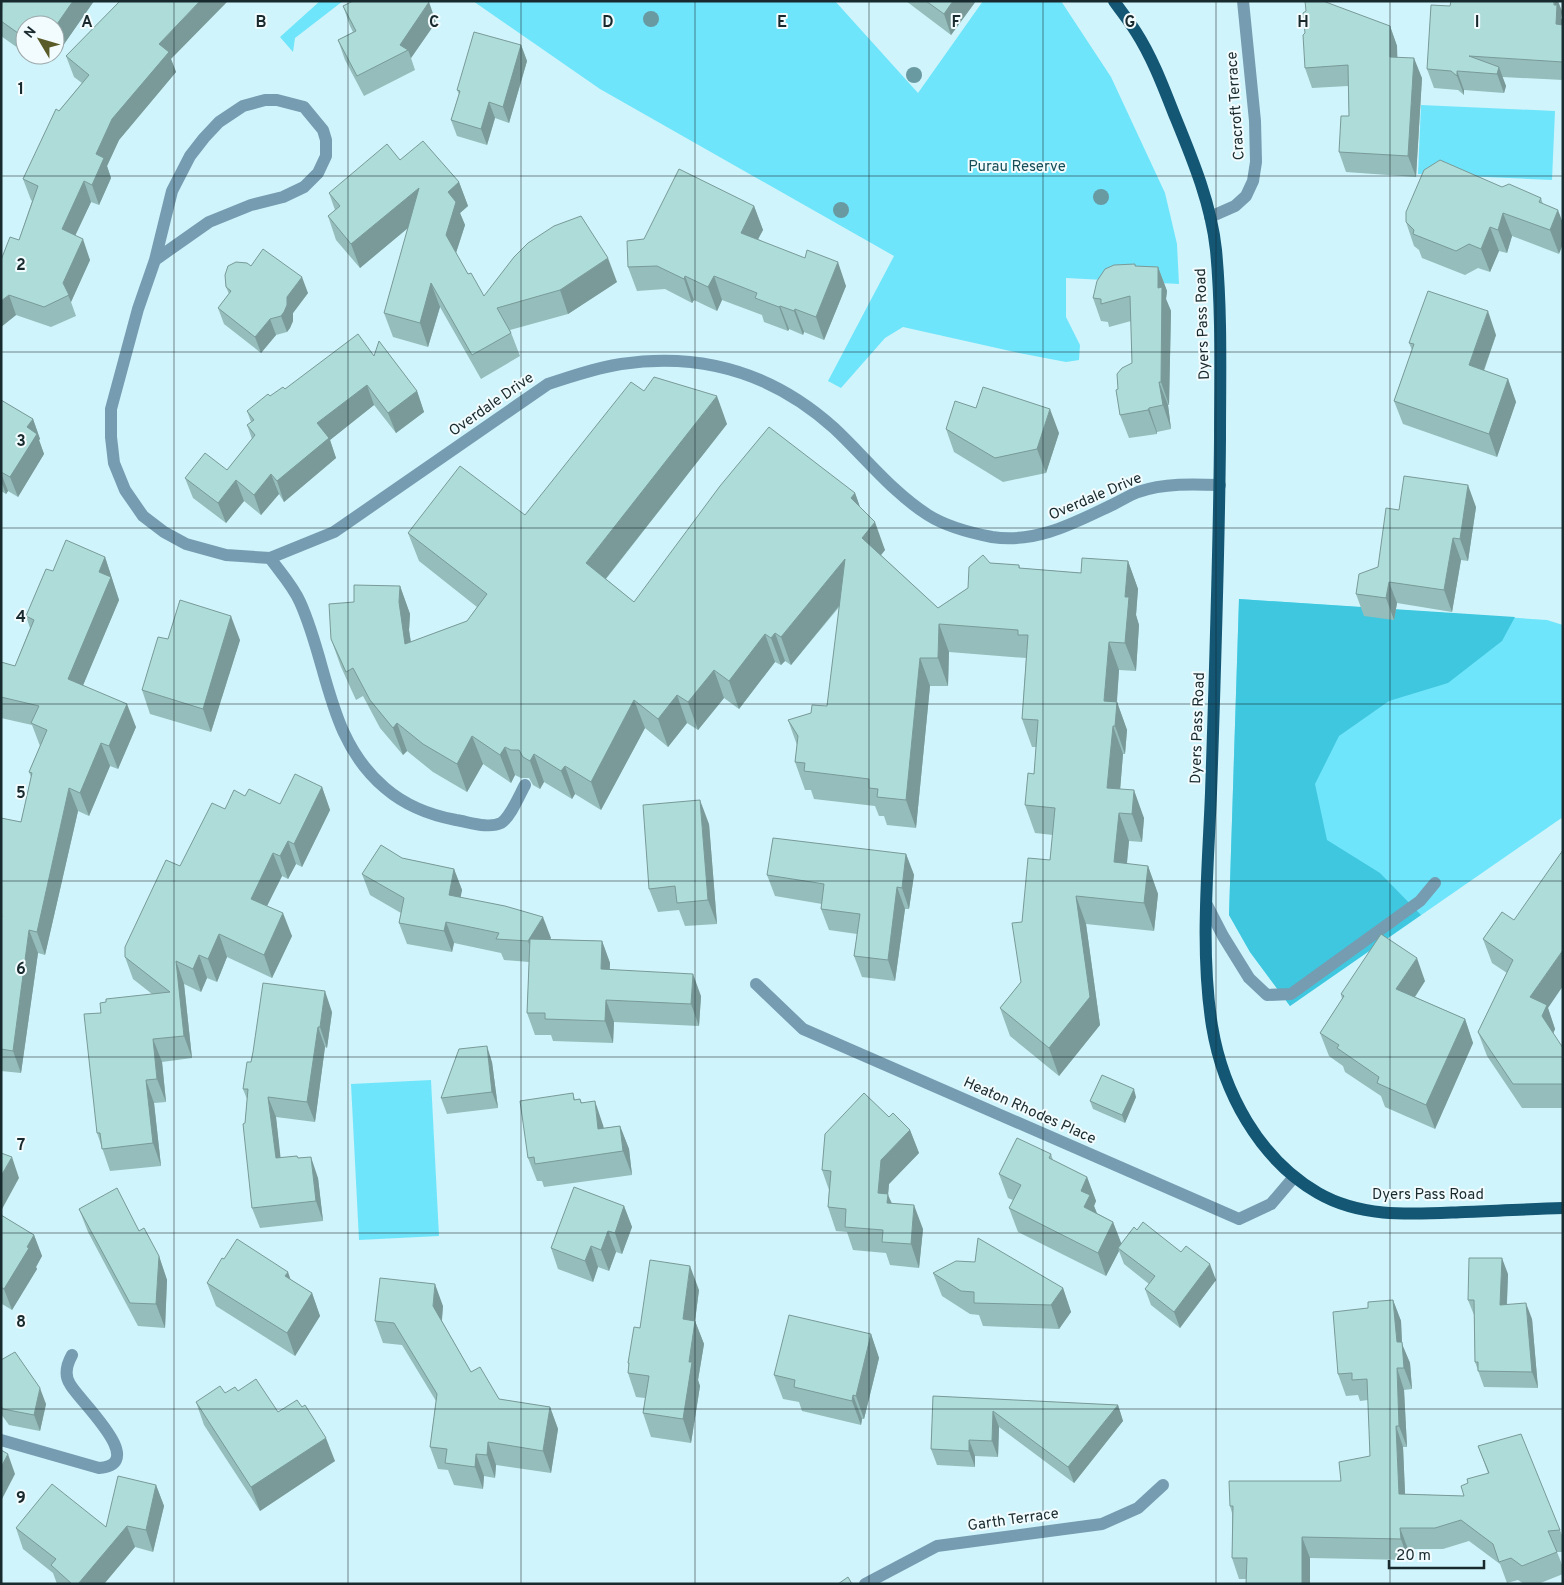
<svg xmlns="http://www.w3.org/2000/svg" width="1564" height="1585" font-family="Overpass,sans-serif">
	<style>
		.green { fill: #6fe5fb }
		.forest { fill: #3fc7df }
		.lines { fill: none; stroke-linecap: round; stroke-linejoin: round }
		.minor { stroke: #759cb1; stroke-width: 12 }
		.major { stroke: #135775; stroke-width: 12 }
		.tree { fill: #6999a1 }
		.wall { fill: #95bdbb }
		.shaded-wall { fill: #799a98 }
		.building { fill: #addcd9; stroke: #799a98 }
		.grid { fill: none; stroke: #192a2e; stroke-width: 1; stroke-opacity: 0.55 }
		.labels { text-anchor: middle; stroke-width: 4; stroke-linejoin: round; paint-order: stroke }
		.street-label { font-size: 15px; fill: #192a2e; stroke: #f2fbfd }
		.park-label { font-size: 15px; fill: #154e58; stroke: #f2fbfd }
		.grid-label { font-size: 16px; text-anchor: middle; font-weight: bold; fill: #192a2e; stroke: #f2fbfd; stroke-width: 4; stroke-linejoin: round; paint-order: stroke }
	</style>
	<rect width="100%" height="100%" fill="#d0f4fb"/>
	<g class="green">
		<polygon points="320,1 343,1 295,38 293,52 280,37"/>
		<polygon points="473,1 835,1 918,93 983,1 1061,1 1111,77 1165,193 1177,244 1179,284 1066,278 1066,317 1080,345 1079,360 1066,362 1019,353 903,327 885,338 841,388 828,381 894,256 600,89"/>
		<polygon points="1421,105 1555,111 1552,180 1418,174"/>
		<polygon points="1239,599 1547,620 1563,625 1563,817 1290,1006 1250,952 1229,915"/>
		<polygon points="431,1080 439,1236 359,1240 351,1084"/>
	</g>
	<polygon class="forest" points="1239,599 1515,617 1502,641 1448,683 1389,701 1339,736 1315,784 1327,840 1380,873 1421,915 1290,1006 1250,952 1229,915"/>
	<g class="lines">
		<g class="minor">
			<polyline points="1210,217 1235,206 1246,196 1253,181 1256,162 1255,121 1243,1"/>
			<path d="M155 260 209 222 251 205 283 197 304 187 318 173 326 156V140L323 130 304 107 277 100H265L243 106 219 122 204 138 190 156 172 191 155 260 138 309 111 409V437L114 463 125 490 143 516 164 532 186 544 226 555 270 558 334 532 548 384C572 376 596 368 621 364 702 352 773 373 834 428 865 457 892 492 928 515 947 527 971 533 992 537 1037 544 1076 522 1114 504 1122 500 1130 495 1138 492 1164 483 1193 484 1220 485"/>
			<path d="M270 558C280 572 293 586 300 602 329 666 327 739 385 788 406 806 429 815 456 820 469 822 489 829 501 823 510 818 520 794 525 785"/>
			<polyline points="1207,905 1223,936 1249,978 1267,995 1291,994 1420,901 1435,883"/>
			<polyline points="756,984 803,1029 1239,1219 1271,1204 1294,1177"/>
			<path d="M1 1440 99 1468C150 1464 78 1400 70 1384 64 1375 67 1364 72 1355"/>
			<polyline points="865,1584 937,1546 1102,1524 1138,1508 1163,1485"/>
		</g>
		<path class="major" d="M1114 1C1121 11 1129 21 1136 32 1152 57 1163 86 1174 114 1192 158 1211 203 1216 250 1222 313 1220 376 1220 439 1219 557 1215 675 1211 793 1208 870 1200 950 1212 1026 1223 1092 1259 1159 1318 1193 1363 1219 1415 1214 1465 1212 1497 1211 1530 1209 1563 1208"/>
	</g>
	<g class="tree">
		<circle cx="651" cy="19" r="8"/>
		<circle cx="914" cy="75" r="8"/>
		<circle cx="1101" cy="197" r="8"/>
		<circle cx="841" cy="210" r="8"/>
	</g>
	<g class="wall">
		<polygon points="2,1 94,1 53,60 48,55 55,55 55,25 25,25 25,53 1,36"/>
		<polygon points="906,1 976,1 951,35"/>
		<polygon points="343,6 436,22 411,58 415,70 364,96 345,60 338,40 353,32 350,26"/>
		<polygon points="1562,11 1561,18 1563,22 1563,80 1502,77 1506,86 1504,93 1464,90 1464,95 1458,90 1434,88 1427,69"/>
		<polygon points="1390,26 1397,46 1397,57 1422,78 1416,177 1346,172 1339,152 1349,116 1348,86 1312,88 1305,68"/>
		<polygon points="521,45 527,61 509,123 495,118 487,145 457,136 451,120 459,94 457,90"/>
		<polygon points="28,55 45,55 44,57 42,56 38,62"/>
		<polygon points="66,56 171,59 176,72 119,140 107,166 111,178 99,205 91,202 75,235 90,260 71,302 76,316 51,327 16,315 1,327 19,240 32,201 31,200 23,179 59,111 82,83 74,77"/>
		<polygon points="400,160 459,182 468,206 460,213 465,225 456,253 468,274 484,296 617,282 568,314 510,330 520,356 481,379 440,307 428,347 393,337 384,313 408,228 360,268 336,240 328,216 335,210 329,193"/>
		<polygon points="1502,187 1541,198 1559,254 1512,236 1507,253 1499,251 1490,272 1478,268 1465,275 1422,258 1419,250 1414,246 1406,222"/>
		<polygon points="754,206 763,230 758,239 846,286 824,340 804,332 803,335 789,329 788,331 764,322 762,315 722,300 717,311 694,300 692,303 665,289 637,291 628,267 644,239"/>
		<polygon points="251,266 308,293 293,313 293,321 290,328 287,332 276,335 261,353 224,324 218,308 229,294 226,287"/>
		<polygon points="1135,266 1158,267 1167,291 1166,299 1171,311 1169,405 1168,405 1171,429 1157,432 1157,434 1129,438 1120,415 1118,389 1132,363 1131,321 1109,327 1108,322 1101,321 1093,298"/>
		<polygon points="1496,335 1484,371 1508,379 1516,402 1497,457 1403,424 1394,401 1412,350 1409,343"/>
		<polygon points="374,356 417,391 424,412 396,433 374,405 330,440 336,458 284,502 279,494 261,515 244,501 226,523 193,498 185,478 227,470 252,439 247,425 251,422 247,411 270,396 285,389"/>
		<polygon points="644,391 727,424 606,579 634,602 855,493 860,507 885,550 881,555 938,608 968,588 990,563 1019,565 1020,568 1081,573 1128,561 1138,589 1136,615 1139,625 1136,671 1119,670 1117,702 1127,730 1125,754 1123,754 1120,789 1144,818 1142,842 1129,841 1127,864 1148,866 1158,894 1154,931 1086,924 1100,1025 1059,1076 1010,1036 1000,1008 1021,982 1022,922 1050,860 1053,835 1035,833 1025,805 1034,774 1036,747 1032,747 1022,719 1026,658 949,652 948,686 930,686 916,828 887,825 884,816 879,816 875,806 814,799 811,790 805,790 795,762 797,745 788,720 811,713 827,706 840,606 791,665 785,661 781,665 775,662 739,709 724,698 698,730 687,723 668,747 645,728 601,810 575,794 572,799 544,782 540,789 533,785 529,778 521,778 515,775 511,783 483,764 467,792 433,772 407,751 403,755 380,728 363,696 356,700 341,667 331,639 354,602 400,586 410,614 409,630 411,642 467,621 477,607 419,561 408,533 525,515"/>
		<polygon points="1,400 33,419 40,439 39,440 44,454 18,497 8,491 6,494 1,491"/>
		<polygon points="946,429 1059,433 1046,473 1003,482 954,452"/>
		<polygon points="1476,507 1468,561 1461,560 1452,612 1397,603 1394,620 1364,616 1356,594 1378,567 1399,510"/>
		<polygon points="105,557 119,600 83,685 136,727 118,769 110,766 89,816 78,811 45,955 38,953 21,1073 1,1071 1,818 21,822 31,777 29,772 40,746 32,725 1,718 1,662 15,666 30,628 26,616 53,571"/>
		<polygon points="168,639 240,640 211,732 150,714 142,690"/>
		<polygon points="322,787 330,810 302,867 296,864 288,879 282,876 267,906 292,936 272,978 227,957 217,982 207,978 201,992 184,984 192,1058 162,1062 166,1102 154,1103 161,1166 110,1171 97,1133 101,1013 106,1002 152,994 133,979 125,957 180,866 225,809 245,796 280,804"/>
		<polygon points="709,824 717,924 685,926 679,910 658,912 649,889"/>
		<polygon points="906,854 914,875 909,909 905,909 895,981 862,977 854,956 857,934 829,930 821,909 822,904 775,896 767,875"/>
		<polygon points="402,858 454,869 462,890 460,897 551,938 550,939 602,941 610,963 609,970 701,996 699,1026 614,1022 613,1043 553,1041 551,1035 535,1035 527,1013 529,962 504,960 501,953 454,943 452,952 407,944 399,923 401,913 370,895 362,874"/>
		<polygon points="1502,912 1548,1008 1555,1029 1553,1034 1563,1048 1563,1108 1522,1108 1487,1056 1478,1032 1507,973 1492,963 1483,939"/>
		<polygon points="1425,981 1415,997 1465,1019 1473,1043 1435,1129 1385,1107 1381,1096 1345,1072 1343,1066 1329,1056 1320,1033 1342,999 1341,994"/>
		<polygon points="332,1012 327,1048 325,1047 315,1122 276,1117 280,1158 297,1156 298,1158 318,1178 323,1221 260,1228 252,1208 245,1123 247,1099 243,1089"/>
		<polygon points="492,1062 498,1108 447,1114 441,1098"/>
		<polygon points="573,1093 575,1100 580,1099 582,1103 603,1125 604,1128 620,1126 629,1149 632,1175 544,1187 542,1181 537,1181 528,1158"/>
		<polygon points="1136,1097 1125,1123 1093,1109 1090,1101"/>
		<polygon points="889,1117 910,1130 919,1153 889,1184 888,1195 892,1203 923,1229 919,1268 890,1265 886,1253 853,1250 847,1232 836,1231 828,1207 829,1190 822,1170"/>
		<polygon points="1051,1154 1053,1160 1087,1177 1096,1201 1094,1206 1097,1213 1113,1222 1121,1244 1216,1280 1180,1328 1151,1305 1145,1289 1149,1284 1124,1264 1119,1251 1106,1276 1018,1232 1009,1208 1013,1200 1008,1198 999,1174"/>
		<polygon points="624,1206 632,1227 622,1254 616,1252 609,1271 598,1267 593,1282 558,1269 551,1248"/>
		<polygon points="79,1209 159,1256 167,1280 165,1328 138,1326 88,1232"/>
		<polygon points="1,1215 34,1235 42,1256 36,1267 37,1269 12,1310 2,1304 1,1305"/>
		<polygon points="933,1273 1063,1288 1071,1312 1059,1329 983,1326 979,1315 970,1314 942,1296"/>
		<polygon points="1508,1274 1507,1305 1532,1319 1538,1388 1484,1387 1475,1362 1474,1315 1468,1300"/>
		<polygon points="290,1279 312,1293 320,1316 295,1356 216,1306 207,1283"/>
		<polygon points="699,1290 695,1321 704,1344 698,1380 700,1386 691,1443 651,1437 643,1413 645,1398 636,1397 628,1373 629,1366 628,1363 640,1328"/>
		<polygon points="1393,1300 1401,1321 1402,1344 1410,1363 1412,1389 1404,1390 1407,1447 1403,1447 1405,1494 1464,1496 1468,1483 1488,1473 1478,1446 1560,1530 1563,1538 1563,1552 1557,1552 1563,1567 1563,1574 1538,1584 1524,1584 1518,1580 1507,1583 1500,1564 1469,1541 1443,1549 1408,1549 1408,1560 1310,1558 1310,1584 1246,1584 1246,1579 1239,1579 1232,1558 1232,1513 1230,1506 1341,1481 1370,1456 1368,1400 1360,1401 1358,1395 1346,1396 1338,1374 1368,1308"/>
		<polygon points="443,1306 442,1321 471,1372 499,1399 550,1407 558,1429 551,1473 496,1465 495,1478 484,1476 483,1489 454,1485 448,1470 438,1469 430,1447 436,1401 402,1345 383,1343 375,1321"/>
		<polygon points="871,1334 879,1358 864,1419 862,1419 861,1425 802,1411 799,1402 783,1399 774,1375"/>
		<polygon points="1,1360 46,1404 40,1431 9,1425 1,1414"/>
		<polygon points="238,1391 278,1412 335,1461 260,1511 204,1425 196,1402 225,1393"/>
		<polygon points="933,1396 1118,1405 1123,1421 1074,1483 999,1427 998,1457 975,1456 975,1467 937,1465 931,1449"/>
		<polygon points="156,1485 164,1506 153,1552 135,1547 104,1584 57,1584 53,1573 23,1549 16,1528 106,1527"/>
	</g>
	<g class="shaded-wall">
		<polygon points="73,1 94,1 53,60 52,55 55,55 55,27"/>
		<polygon points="200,1 228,1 171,59 176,72 119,140 107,166 111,178 99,205 92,185 96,154 112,119 159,44"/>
		<polygon points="953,1 976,1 951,35 944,14"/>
		<polygon points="1554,1 1558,1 1562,11 1561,18 1563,22 1563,43 1556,24"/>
		<polygon points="429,2 436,22 411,58 408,50 400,45"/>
		<polygon points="1390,26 1397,46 1398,78 1390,57"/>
		<polygon points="521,45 527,61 509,123 503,107"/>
		<polygon points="36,55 42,55 42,56 38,62"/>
		<polygon points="1414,58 1422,78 1416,177 1408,156"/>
		<polygon points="1499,67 1506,86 1504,93 1497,74"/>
		<polygon points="1457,71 1464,90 1464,95 1457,76"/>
		<polygon points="489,102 495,118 487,145 481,129"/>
		<polygon points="84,181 91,202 69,249 62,229"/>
		<polygon points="459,182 468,206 460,213 465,225 454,259 446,235 448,192"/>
		<polygon points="419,188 427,212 360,268 351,244"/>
		<polygon points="754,206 763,230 749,256 741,233"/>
		<polygon points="1558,210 1563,223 1563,244 1559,254 1550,230"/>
		<polygon points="1503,213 1512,236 1507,253 1498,230"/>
		<polygon points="1490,227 1499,251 1490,272 1481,249"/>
		<polygon points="83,239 90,260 71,302 63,283"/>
		<polygon points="608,258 617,282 568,314 560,290"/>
		<polygon points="838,262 846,286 824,340 816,317"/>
		<polygon points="1158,267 1167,291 1166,299 1171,311 1169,405 1161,382 1158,288"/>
		<polygon points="685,276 694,300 692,303 684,279"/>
		<polygon points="714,276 722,300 717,311 708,287"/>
		<polygon points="302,277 308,293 293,313 293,321 290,328 287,332 281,316 287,297"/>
		<polygon points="431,283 440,307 428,347 420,323"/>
		<polygon points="9,295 16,315 1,327 1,301"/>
		<polygon points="780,306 789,329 788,331 779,307"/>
		<polygon points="795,309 804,332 803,335 794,311"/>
		<polygon points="1488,311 1496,335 1477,389 1469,365"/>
		<polygon points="270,319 276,335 261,353 255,337"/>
		<polygon points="1508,379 1516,402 1497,457 1489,434"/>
		<polygon points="1159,382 1168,405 1171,429 1163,405"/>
		<polygon points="367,385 374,405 330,440 336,458 284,502 277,481 317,423"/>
		<polygon points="417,391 424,412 396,433 388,413"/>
		<polygon points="717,396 727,424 596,591 586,563"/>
		<polygon points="1149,408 1157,432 1157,434 1148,410"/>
		<polygon points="1050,409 1059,433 1046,473 1037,449"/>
		<polygon points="33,419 40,439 39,440 44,454 18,497 10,477 27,427"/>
		<polygon points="1,473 8,491 6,494 1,481"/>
		<polygon points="271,474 279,494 261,515 254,495"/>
		<polygon points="236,480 244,501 226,523 218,503"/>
		<polygon points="1468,485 1476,507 1468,561 1460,539"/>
		<polygon points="855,493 865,521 851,498"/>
		<polygon points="875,522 885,550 872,566 862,538"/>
		<polygon points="1453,538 1461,560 1452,612 1444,590"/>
		<polygon points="105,557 119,600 76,702 68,679 99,572"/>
		<polygon points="845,559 855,586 791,665 781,637"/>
		<polygon points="1128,561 1138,589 1136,615 1139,625 1136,671 1125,643 1125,597"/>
		<polygon points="1389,582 1397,603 1394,620 1386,598"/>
		<polygon points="400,586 410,614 409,630 415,672 405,644 399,602"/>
		<polygon points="231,616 240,640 211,732 203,709"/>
		<polygon points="939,624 949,652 948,686 938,658"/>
		<polygon points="775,633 785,661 781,665 771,638"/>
		<polygon points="765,634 775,662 739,709 729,681"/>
		<polygon points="1109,642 1119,670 1115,726 1104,701"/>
		<polygon points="920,658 930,686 916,828 906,800"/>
		<polygon points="714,670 724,698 698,730 688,702"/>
		<polygon points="677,695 687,723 668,747 658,719"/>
		<polygon points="634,700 645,728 601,810 591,782"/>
		<polygon points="1117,702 1127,730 1125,754 1115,726"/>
		<polygon points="127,704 136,727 118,769 109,746"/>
		<polygon points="397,723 407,751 403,755 393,728"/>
		<polygon points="1113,726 1123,754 1118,816 1107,788"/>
		<polygon points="472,736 483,764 467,792 457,764"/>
		<polygon points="101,743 110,766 89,816 80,793"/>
		<polygon points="505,747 515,775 511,783 500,755"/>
		<polygon points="534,754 544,782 540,789 530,761"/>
		<polygon points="565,766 575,794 572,799 561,771"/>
		<polygon points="322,787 330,810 302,867 294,844"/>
		<polygon points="69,788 78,811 45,955 37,932"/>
		<polygon points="1134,790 1144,818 1142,842 1132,814"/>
		<polygon points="700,800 709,824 717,924 708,900"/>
		<polygon points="1119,813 1129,841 1124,890 1114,862"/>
		<polygon points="288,841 296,864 288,879 280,856"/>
		<polygon points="273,853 282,876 259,922 251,899"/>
		<polygon points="906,854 914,875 909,909 902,888"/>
		<polygon points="1148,866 1158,894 1154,931 1144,903"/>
		<polygon points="454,869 462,890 457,916 449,895"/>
		<polygon points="897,887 905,909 895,981 888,960"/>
		<polygon points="1076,896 1086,924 1100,1025 1059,1076 1049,1048"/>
		<polygon points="283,913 292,936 272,978 264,955"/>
		<polygon points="543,917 551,938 535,962 528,941"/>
		<polygon points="446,922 454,943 452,952 444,931"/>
		<polygon points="29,930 38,953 21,1073 13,1051"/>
		<polygon points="219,934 227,957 217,982 208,959"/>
		<polygon points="602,941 610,963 609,991 601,969"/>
		<polygon points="1563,950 1563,986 1548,1008 1555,1029 1550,1040 1530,997"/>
		<polygon points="199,955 207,978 201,992 193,969"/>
		<polygon points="1417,958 1425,981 1405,1012 1396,989"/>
		<polygon points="176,961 184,984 192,1058 184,1036"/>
		<polygon points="693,974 701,996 699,1026 691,1004"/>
		<polygon points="325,991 332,1012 327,1048 320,1027"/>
		<polygon points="606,1000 614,1022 613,1043 605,1021"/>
		<polygon points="1465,1019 1473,1043 1435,1129 1426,1105"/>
		<polygon points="318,1027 325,1047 315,1122 307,1102"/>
		<polygon points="153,1039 162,1062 166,1102 157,1079"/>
		<polygon points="487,1046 492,1062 498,1108 492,1092"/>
		<polygon points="146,1080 154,1103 161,1166 153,1143"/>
		<polygon points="1134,1089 1136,1097 1125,1123 1122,1115"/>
		<polygon points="268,1097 276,1117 283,1179 276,1158"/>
		<polygon points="595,1101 603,1125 607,1153 598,1129"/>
		<polygon points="620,1126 629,1149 632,1175 623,1151"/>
		<polygon points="910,1130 919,1153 889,1184 888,1195 897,1217 878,1193 881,1160"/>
		<polygon points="12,1157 19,1178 1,1211 1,1176"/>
		<polygon points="311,1157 318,1178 323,1221 316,1201"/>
		<polygon points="1087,1177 1096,1201 1094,1206 1099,1219 1084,1207 1081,1191"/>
		<polygon points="914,1205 923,1229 919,1268 911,1244"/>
		<polygon points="624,1206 632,1227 622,1254 615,1233"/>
		<polygon points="1113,1222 1122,1245 1118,1248 1119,1251 1106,1276 1098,1253"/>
		<polygon points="608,1231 616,1252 609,1271 601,1250"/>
		<polygon points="34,1235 42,1256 36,1267 37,1269 12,1310 4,1289"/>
		<polygon points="591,1246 598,1267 593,1282 585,1261"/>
		<polygon points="159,1256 167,1280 165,1328 156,1304"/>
		<polygon points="1502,1258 1508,1274 1506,1321 1500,1305"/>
		<polygon points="1210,1264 1216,1280 1180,1328 1174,1312"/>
		<polygon points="690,1266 699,1290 692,1343 683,1319"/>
		<polygon points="288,1272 296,1295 285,1276"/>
		<polygon points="435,1284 443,1306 441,1328 433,1306"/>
		<polygon points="1063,1288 1071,1312 1059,1329 1051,1305"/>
		<polygon points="312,1293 320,1316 295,1356 287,1333"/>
		<polygon points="1393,1300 1401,1321 1402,1344 1410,1363 1412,1389 1404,1368 1397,1342"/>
		<polygon points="1526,1303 1532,1319 1538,1388 1532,1372"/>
		<polygon points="695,1321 704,1344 698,1380 700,1386 691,1443 683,1419 689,1362"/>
		<polygon points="871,1334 879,1358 864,1419 856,1396"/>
		<polygon points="1397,1368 1404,1390 1407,1447 1399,1426"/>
		<polygon points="40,1388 46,1404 40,1431 34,1415"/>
		<polygon points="853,1395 862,1419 861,1425 852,1401"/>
		<polygon points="1118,1405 1123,1421 1074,1483 1068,1467"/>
		<polygon points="550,1407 558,1429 551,1473 543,1451"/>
		<polygon points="993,1411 999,1427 998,1457 992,1441"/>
		<polygon points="1396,1426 1403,1447 1406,1515 1399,1494"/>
		<polygon points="326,1438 335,1461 260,1511 251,1487"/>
		<polygon points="969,1440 975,1456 975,1467 969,1451"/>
		<polygon points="488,1442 496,1465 495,1478 487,1455"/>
		<polygon points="8,1454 15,1474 1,1501 1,1467"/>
		<polygon points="476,1454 484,1476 483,1489 475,1467"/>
		<polygon points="156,1485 164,1506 153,1552 146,1530"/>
		<polygon points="127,1526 135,1547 104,1584 78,1584"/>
		<polygon points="1400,1528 1408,1549 1408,1560 1401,1539"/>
		<polygon points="1302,1537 1310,1558 1310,1584 1302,1584"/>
	</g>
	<g class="building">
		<polygon points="2,1 73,1 55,27 55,25 25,25 25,38 1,21"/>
		<polygon points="120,1 200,1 159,44 169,52 112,119 96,154 104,158 92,185 84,181 62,229 83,239 63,283 69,295 44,307 9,295 1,301 1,260 10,237 19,240 38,186 23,179 56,109 59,111 89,75 66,56"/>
		<polygon points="353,1 428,1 429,2 400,45 408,50 357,76 338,40 356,31 343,6"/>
		<polygon points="926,1 953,1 944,14"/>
		<polygon points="1305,1 1323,1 1390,26 1390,57 1414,58 1408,156 1339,152 1341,116 1349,116 1348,65 1305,68 1303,35 1305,33 1303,13 1306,11"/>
		<polygon points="1451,1 1554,1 1554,5 1557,5 1556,24 1563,25 1563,62 1469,56 1499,67 1497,74 1457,71 1457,76 1451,71 1427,69 1431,5 1450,6"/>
		<polygon points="474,32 521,45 503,107 489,102 481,129 451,120 460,91 457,90"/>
		<polygon points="423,141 459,182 448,192 456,202 446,235 468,274 471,273 484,296 514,257 528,243 554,226 581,216 608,258 560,290 497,308 511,333 472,355 431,283 420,323 384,313 419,188 351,244 328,216 340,206 329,193 387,144 400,160"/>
		<polygon points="1440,160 1502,187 1509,184 1541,198 1539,202 1558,210 1550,230 1503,213 1498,230 1490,227 1481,249 1469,244 1456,251 1413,234 1414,230 1406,222 1406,212 1424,170"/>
		<polygon points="679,169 754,206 741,233 805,258 807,250 838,262 816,317 795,309 794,311 780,306 779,307 755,298 757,293 714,276 708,287 685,276 684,279 657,266 628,267 627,241 644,239"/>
		<polygon points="263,249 302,277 287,297 287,305 284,312 281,316 270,319 255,337 218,308 231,291 226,287 225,275 228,266 236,262 247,263 251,266"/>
		<polygon points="1135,264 1135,266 1158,267 1158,288 1162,287 1161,382 1159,382 1163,405 1149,408 1148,410 1120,415 1116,390 1118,389 1117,374 1122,368 1132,363 1130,296 1101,304 1101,299 1093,298 1097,281 1105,269 1114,265"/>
		<polygon points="1428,291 1488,311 1469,365 1508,379 1489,434 1394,401 1414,344 1409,343"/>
		<polygon points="358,334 374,356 379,341 417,391 388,413 367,385 317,423 329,438 277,481 271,474 254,495 236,480 218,503 185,478 205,453 227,470 255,435 247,425 254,420 247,411 268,394 270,396 283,387 285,389"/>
		<polygon points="654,377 717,396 586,563 634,602 720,486 769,427 855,493 851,498 875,522 862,538 938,608 968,588 969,567 983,555 990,563 1019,565 1019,568 1081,573 1082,558 1128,561 1125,597 1129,597 1125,643 1109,642 1104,701 1117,702 1115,726 1113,726 1107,788 1134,790 1132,814 1119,813 1114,862 1148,866 1144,903 1076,896 1090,997 1049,1048 1000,1008 1021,982 1012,923 1022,922 1028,858 1050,860 1055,808 1025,805 1028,773 1034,774 1038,720 1022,719 1028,635 1018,635 1018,630 939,624 938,658 920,658 906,800 877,797 878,789 869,788 869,779 804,771 805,763 795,762 798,736 788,720 811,713 812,705 827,706 845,559 781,637 775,633 771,638 765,634 729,681 714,670 688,702 677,695 658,719 634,700 591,782 565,766 561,771 534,754 530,761 523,757 519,750 511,750 505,747 500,755 472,736 457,764 423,744 397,723 393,728 370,700 353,668 346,672 331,639 329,604 354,602 354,585 400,586 399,602 405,644 467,621 487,594 408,533 460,466 525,515 631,382 644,391"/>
		<polygon points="983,387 1050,409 1037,449 995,458 946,429 955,401 976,408"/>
		<polygon points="1,400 33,419 27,427 37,434 10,477 1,472"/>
		<polygon points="1404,476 1468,485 1460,539 1453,538 1444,590 1389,582 1386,598 1356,594 1359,574 1378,567 1386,508 1399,510"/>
		<polygon points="66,540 105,557 99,572 111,577 68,679 127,704 109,746 101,743 80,793 69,788 37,932 29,930 13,1051 1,1049 1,919 2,916 1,916 1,818 21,822 32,773 29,772 47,730 31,723 39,706 1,697 1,662 15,666 34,620 26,616 46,569 53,571"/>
		<polygon points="180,600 231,616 203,709 142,690 158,637 168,639"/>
		<polygon points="295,774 322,787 294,844 288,841 280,856 273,853 251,899 283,913 264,955 219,934 208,959 199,955 193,969 176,961 184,1036 153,1039 157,1079 146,1080 153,1143 102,1149 100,1133 97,1133 84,1014 101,1013 100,1003 106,1002 106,999 170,992 125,957 125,947 166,860 180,866 212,803 225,809 234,790 245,796 249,789 280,804"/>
		<polygon points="700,800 708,900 677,903 675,886 649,889 643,805"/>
		<polygon points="773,838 906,854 902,888 897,887 888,960 854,956 860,914 821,909 824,884 767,875"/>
		<polygon points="381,845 402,858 454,869 449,895 505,906 543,917 528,941 496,939 499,933 446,922 444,931 399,923 404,898 362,874"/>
		<polygon points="1563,850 1563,950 1530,997 1547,1005 1542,1016 1563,1048 1563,1084 1513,1084 1478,1032 1513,960 1483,939 1502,912 1514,920"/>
		<polygon points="1381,934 1417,958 1396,989 1465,1019 1426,1105 1377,1083 1379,1077 1337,1048 1339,1045 1320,1033 1344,996 1341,994"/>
		<polygon points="530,939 602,941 601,969 693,974 691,1004 606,1000 605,1021 545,1019 545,1013 527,1013"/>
		<polygon points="263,983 325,991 320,1027 318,1027 307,1102 268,1097 276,1158 297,1156 298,1158 311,1157 316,1201 252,1208 243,1124 245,1123 248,1089 243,1089 247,1062 251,1062 253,1052"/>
		<polygon points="487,1046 492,1092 441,1098 459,1049"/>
		<polygon points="1102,1075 1134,1089 1122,1115 1090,1101"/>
		<polygon points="573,1093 574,1100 580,1099 581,1103 595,1101 598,1129 620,1126 623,1151 535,1164 534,1157 528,1158 520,1101"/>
		<polygon points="864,1093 889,1117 893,1113 910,1130 881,1160 878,1193 888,1194 887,1203 914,1205 911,1244 882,1242 883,1230 845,1227 846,1209 828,1207 831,1171 822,1170 825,1134"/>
		<polygon points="1017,1138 1051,1154 1049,1158 1087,1177 1081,1191 1090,1195 1084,1207 1113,1222 1098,1253 1009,1208 1021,1185 999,1174"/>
		<polygon points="1,1153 12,1157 1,1176"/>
		<polygon points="574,1187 624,1206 615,1233 608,1231 601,1250 591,1246 585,1261 551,1248"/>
		<polygon points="117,1188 139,1231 144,1228 159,1256 156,1304 130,1303 79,1209"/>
		<polygon points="1,1215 34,1235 27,1247 29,1248 4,1289 1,1287"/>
		<polygon points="1143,1222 1181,1252 1186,1246 1210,1264 1174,1312 1145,1289 1155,1276 1118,1248 1134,1227 1137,1230"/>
		<polygon points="978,1238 1063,1288 1051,1305 974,1303 974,1292 961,1291 933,1273 956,1261 975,1262"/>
		<polygon points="237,1239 288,1272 285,1276 312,1293 287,1333 207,1283 222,1258 224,1259"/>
		<polygon points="1469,1258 1502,1258 1500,1305 1526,1303 1532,1372 1478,1371 1478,1362 1475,1362 1474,1300 1468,1300"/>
		<polygon points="650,1260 690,1266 683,1319 695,1321 689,1362 692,1362 683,1419 643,1413 649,1376 628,1373 629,1363 628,1363 634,1327 640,1328"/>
		<polygon points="380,1278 435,1284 433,1306 471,1372 480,1367 499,1399 550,1407 543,1451 488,1442 487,1455 476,1454 475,1467 445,1463 447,1449 430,1447 437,1394 394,1323 375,1321"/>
		<polygon points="1393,1300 1397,1342 1402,1342 1404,1368 1397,1368 1399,1426 1396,1426 1399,1494 1464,1496 1461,1486 1468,1483 1467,1479 1489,1473 1478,1446 1521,1434 1560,1530 1548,1531 1557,1552 1522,1566 1511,1558 1499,1562 1493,1544 1461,1520 1435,1528 1400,1528 1401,1539 1302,1537 1302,1584 1246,1584 1247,1558 1232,1558 1233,1506 1230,1506 1229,1481 1341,1481 1339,1462 1370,1456 1367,1379 1352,1380 1352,1373 1338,1374 1333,1312 1368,1308 1368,1302"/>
		<polygon points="789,1315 871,1334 856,1396 853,1395 852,1401 794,1387 795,1380 774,1375"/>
		<polygon points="15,1352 40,1388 34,1415 3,1409 1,1406 1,1360"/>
		<polygon points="256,1379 278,1412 297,1400 302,1407 305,1405 326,1438 251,1487 196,1402 220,1386 225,1393 235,1387 238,1391"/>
		<polygon points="933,1396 1118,1405 1068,1467 993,1411 992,1441 969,1440 969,1451 931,1449"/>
		<polygon points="1,1450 8,1454 1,1467"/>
		<polygon points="118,1476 156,1485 146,1530 127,1526 78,1584 72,1584 51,1565 56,1559 16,1528 52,1484 106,1527"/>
		<polygon points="848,1577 852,1584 838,1584"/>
	</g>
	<path class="grid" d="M174 1V1584M348 1V1584M521 1V1584M695 1V1584M869 1V1584M1043 1V1584M1216 1V1584M1390 1V1584M1 176H1563M1 352H1563M1 528H1563M1 704H1563M1 881H1563M1 1057H1563M1 1233H1563M1 1409H1563"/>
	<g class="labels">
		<g class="street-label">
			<text transform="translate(1235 106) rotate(-94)" y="5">Cracroft Terrace</text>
			<text transform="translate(1202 324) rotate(-92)" y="5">Dyers Pass Road</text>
			<text transform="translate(491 404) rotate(-35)" y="5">Overdale Drive</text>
			<text transform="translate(1095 496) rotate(-23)" y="5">Overdale Drive</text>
			<text transform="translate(1197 728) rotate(-88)" y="5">Dyers Pass Road</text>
			<text transform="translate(1030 1110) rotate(24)" y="5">Heaton Rhodes Place</text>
			<text x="1428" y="1199">Dyers Pass Road</text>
			<text transform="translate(1013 1519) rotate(-8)" y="5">Garth Terrace</text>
		</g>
		<g class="park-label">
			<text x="1017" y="171">Purau Reserve</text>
		</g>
	</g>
	<g class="grid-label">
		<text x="87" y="27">A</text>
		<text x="261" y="27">B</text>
		<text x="434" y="27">C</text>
		<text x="608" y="27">D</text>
		<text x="782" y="27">E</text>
		<text x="956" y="27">F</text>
		<text x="1130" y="27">G</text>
		<text x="1303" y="27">H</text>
		<text x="1477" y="27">I</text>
		<text x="21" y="94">1</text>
		<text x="21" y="270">2</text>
		<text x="21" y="446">3</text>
		<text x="21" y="622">4</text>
		<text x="21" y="798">5</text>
		<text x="21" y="974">6</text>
		<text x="21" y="1150">7</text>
		<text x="21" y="1327">8</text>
		<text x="21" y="1503">9</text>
	</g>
	<rect width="1564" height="1585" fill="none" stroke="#192a2e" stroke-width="5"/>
	<g transform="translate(40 40) rotate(308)"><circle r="24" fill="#f2fbfd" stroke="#9ba7aa"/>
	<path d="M0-4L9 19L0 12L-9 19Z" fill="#595b28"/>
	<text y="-8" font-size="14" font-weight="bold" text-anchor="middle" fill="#192a2e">N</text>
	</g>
	<path d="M1389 1560v8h95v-8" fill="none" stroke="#192a2e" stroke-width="2.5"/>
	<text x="1396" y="1560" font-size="15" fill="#192a2e" stroke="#f2fbfd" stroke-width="4" paint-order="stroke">20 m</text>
</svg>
